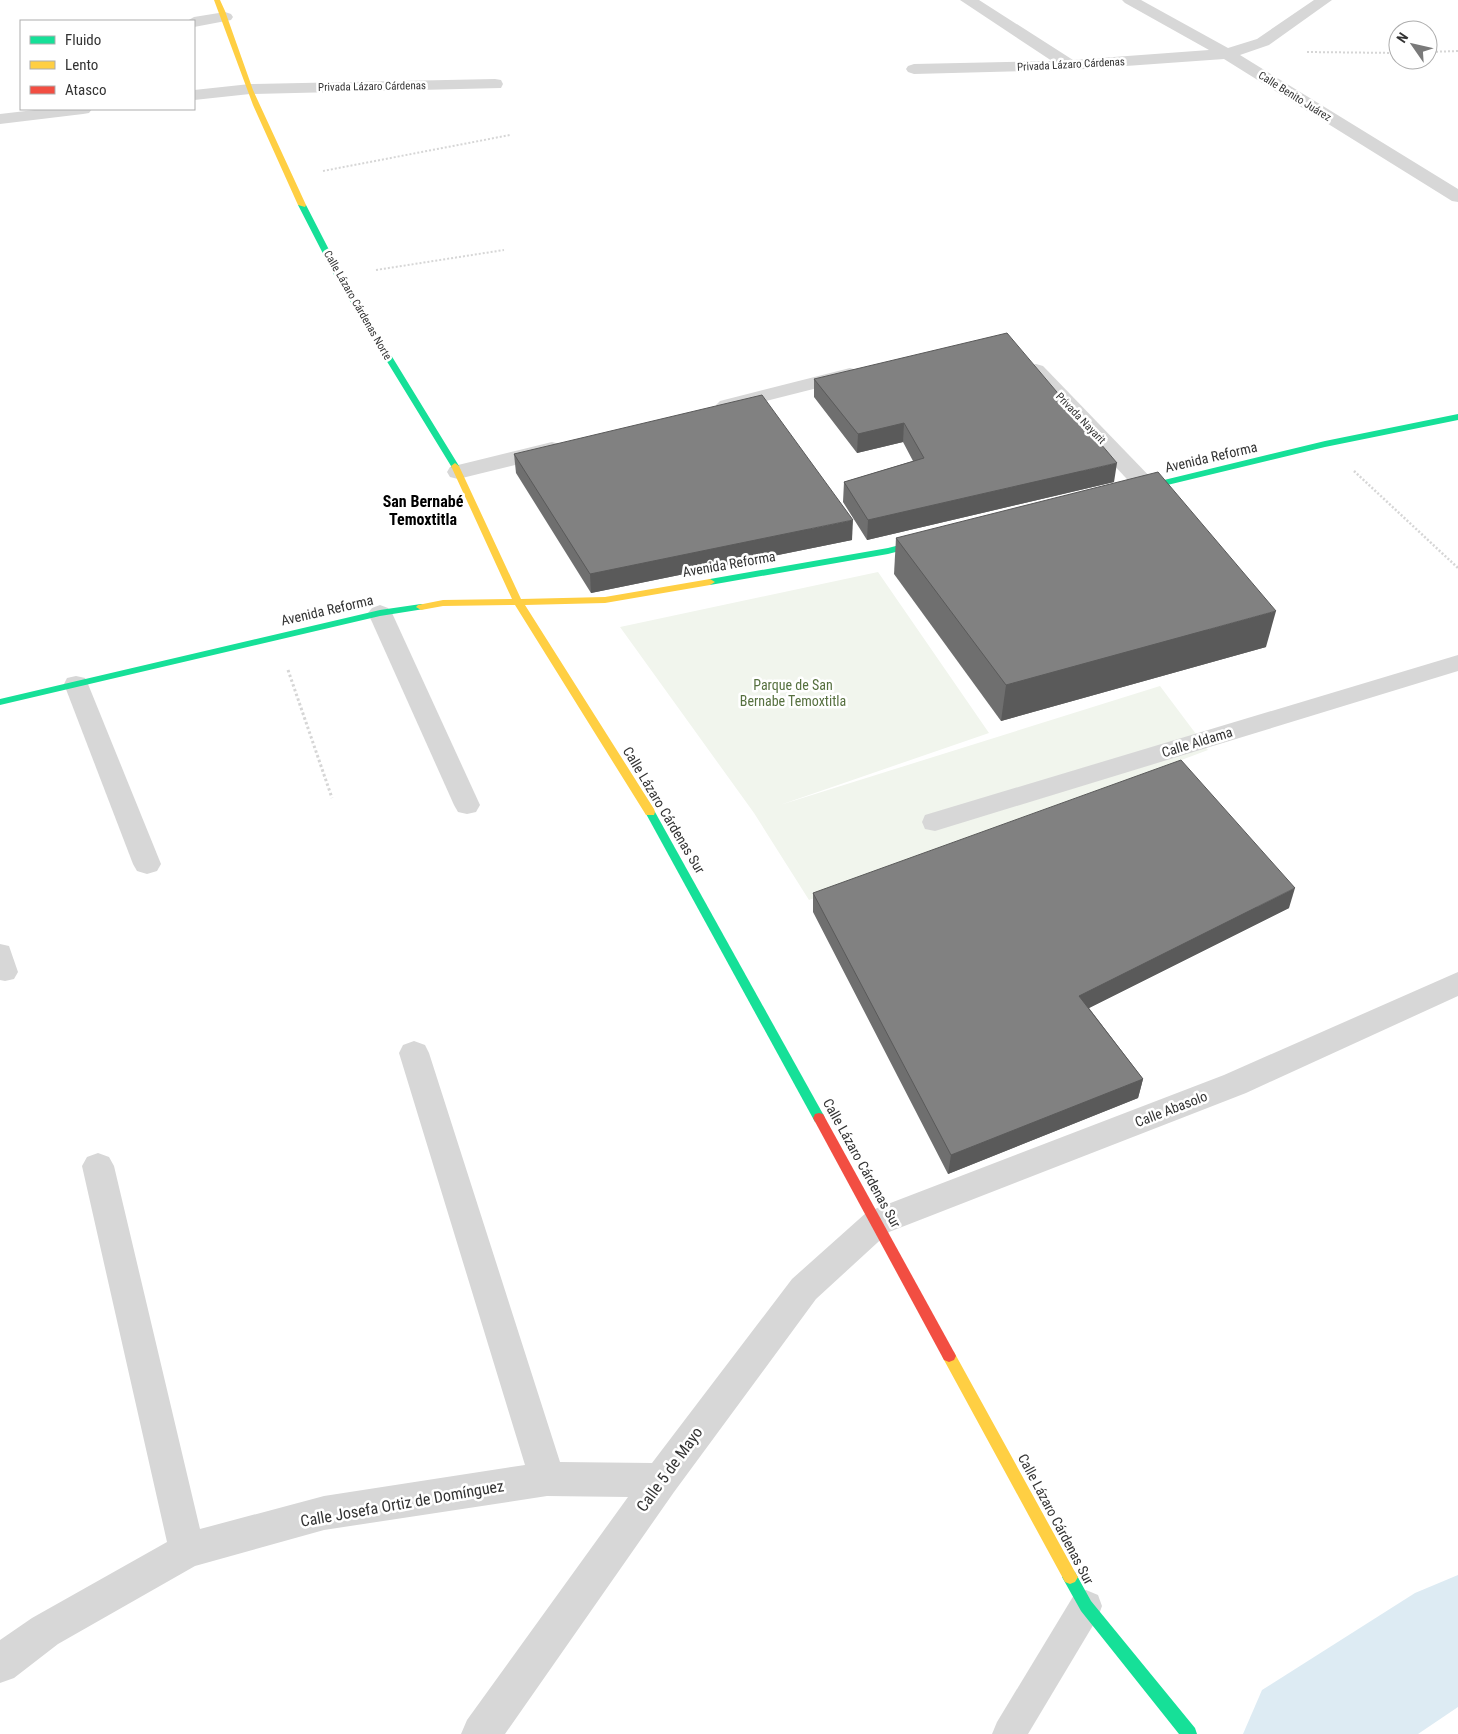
<svg xmlns="http://www.w3.org/2000/svg" width="1458" height="1734" font-family="'Roboto Condensed',sans-serif">
	<style>
		.green { fill: #f1f5ed }
		.lines { fill: none; stroke-linecap: round; stroke-linejoin: round }
		.river { fill: #ddebf3; fill-rule: evenodd }
		.path-far2 { stroke: #d6d6d6; stroke-width: 2; stroke-dasharray: 2 2; stroke-linecap: butt }
		.path-far1 { stroke: #d6d6d6; stroke-width: 2.5; stroke-dasharray: 2 2; stroke-linecap: butt }
		.path { stroke: #d6d6d6; stroke-width: 3; stroke-dasharray: 2.5 2.5; stroke-linecap: butt }
		.lane { fill: #d7d7d7; fill-rule: evenodd }
		.street { fill: #d7d7d7; fill-rule: evenodd }
		.fast { fill: #16e098; fill-rule: evenodd }
		.slow { fill: #ffcf43; fill-rule: evenodd }
		.jam { fill: #f24e42; fill-rule: evenodd }
		.wall { fill: #6f6f6f }
		.shaded-wall { fill: #5a5a5a }
		.building { fill: #818181; stroke: #5a5a5a }
		.labels { text-anchor: middle; stroke-width: 5; stroke-linejoin: round; paint-order: stroke }
		.far-street-label { font-size: 11px; fill: #333; stroke: #fff }
		.street-label { font-size: 14px; fill: #333; stroke: #fff }
		.park-label { font-size: 14px; fill: #56703f; stroke: #fff }
		.quarter-label { font-size: 16px; font-weight: bold; fill: #000; stroke: #fff }
		.near-street-label { font-size: 16px; fill: #333; stroke: #fff }
	</style>
	<rect width="100%" height="100%" fill="#fff"/>
	<polygon class="green" points="878,572 989,733 780,805 1160,686 1208,750 809,900 754,813 620,627"/>
	<g class="lines">
		<polygon class="river" points="1458,1575 1458,1707 1418,1734 1243,1734 1262,1690 1415,1593"/>
		<g class="path-far2">
			<polyline points="1307,52 1398,53"/>
			<polyline points="1428,52 1458,51"/>
			<polyline points="323,171 510,135"/>
			<polyline points="376,270 504,250"/>
		</g>
		<polyline class="path-far1" points="1354,471 1458,568"/>
		<polyline class="path" points="288,670 332,798"/>
		<g class="lane">
			<polygon points="0,944 9,946 18,972 14,979 5,981 0,980"/>
			<polygon points="1086,1590 1098,1595 1102,1606 1098,1617 1028,1734 992,1734 997,1722 1074,1595"/>
		</g>
		<g class="street">
			<polygon points="960,0 979,0 1073,60 1209,50 1125,3 1122,0 1141,0 1228,48 1257,39 1314,0 1332,0 1269,45 1240,55 1458,189 1458,202 1452,201 1224,59 1070,70 914,74 908,72 906,69 908,66 914,64 1052,61"/>
			<polygon points="225,12 231,14 233,17 231,20 194,27 194,21 187,21 194,17"/>
			<polygon points="495,79 501,80 503,84 501,88 250,94 194,100 194,90 250,84"/>
			<polygon points="43,109 92,109 89,113 83,114 0,124 0,114"/>
			<polygon points="1036,364 1043,366 1155,482 1158,487 1155,492 1147,494 1139,492 1029,374 1026,370 1029,366"/>
			<polygon points="850,368 857,370 860,374 857,378 727,411 720,409 716,405 720,401"/>
			<polygon points="552,442 560,444 563,449 560,454 458,479 450,477 447,472 450,467"/>
			<polygon points="380,605 388,608 392,613 480,805 476,812 467,814 458,812 454,805 368,613 372,608"/>
			<polygon points="1458,655 1458,671 935,831 925,829 922,822 925,815"/>
			<polygon points="76,676 85,678 88,684 161,864 157,871 147,874 137,871 133,864 64,684 67,678"/>
			<polygon points="1458,972 1458,996 1246,1093 889,1232 816,1299 674,1492 505,1734 461,1734 467,1720 628,1497 547,1496 324,1530 195,1566 58,1644 14,1678 0,1683 0,1640 32,1618 167,1542 82,1166 87,1157 98,1153 109,1157 114,1166 200,1529 324,1496 525,1465 399,1053 403,1045 414,1041 425,1045 429,1053 560,1462 652,1463 792,1279 867,1212 1224,1075"/>
		</g>
		<g class="fast">
			<polygon points="299,203 306,205 342,275 459,466 458,468 452,468 451,466 334,275 298,205"/>
			<polygon points="1458,414 1458,420 1325,447 1130,494 1125,491 1127,489 1325,441"/>
			<polygon points="931,537 936,540 934,542 888,554 710,585 705,582 710,579 888,548"/>
			<polygon points="421,604 424,605 426,607 424,609 380,616 0,705 0,699 380,610"/>
			<polygon points="650,808 655,812 823,1114 825,1118 823,1122 819,1123 815,1122 645,812"/>
			<polygon points="1070,1570 1075,1572 1091,1601 1195,1728 1197,1734 1179,1734 1081,1611 1062,1577 1065,1572"/>
		</g>
		<g class="slow">
			<polygon points="214,0 220,0 225,11 253,90 306,205 305,207 298,205 253,105"/>
			<polygon points="455,463 459,466 521,599 605,597 710,579 715,582 710,585 605,603 525,605 654,809 655,812 654,815 646,815 515,605 443,606 421,610 416,607 418,605 443,600 512,599 451,466"/>
			<polygon points="949,1350 954,1352 1075,1572 1078,1577 1075,1582 1070,1584 1065,1582 944,1360 942,1356 944,1352"/>
		</g>
		<polygon class="jam" points="819,1113 823,1114 954,1352 956,1356 954,1360 949,1362 944,1360 813,1118 815,1114"/>
	</g>
	<g class="wall">
		<polygon points="814,379 1114,482 867,540 843,502 844,482 913,461 903,442 857,453 814,397"/>
		<polygon points="514,454 852,540 591,593 516,473"/>
		<polygon points="896,538 1266,647 1001,721 894,574"/>
		<polygon points="813,893 1289,908 1089,1008 1143,1079 1138,1098 948,1174 813,912"/>
	</g>
	<g class="shaded-wall">
		<polygon points="904,423 903,442 857,453 858,434"/>
		<polygon points="1117,463 1114,482 867,540 868,520"/>
		<polygon points="853,520 852,540 591,593 590,574"/>
		<polygon points="1276,611 1266,647 1001,721 1006,685"/>
		<polygon points="1295,888 1289,908 1075,1015 1079,996"/>
		<polygon points="1143,1079 1138,1098 948,1174 951,1155"/>
	</g>
	<g class="building">
		<polygon points="1007,333 1117,463 868,520 844,482 924,458 904,423 858,434 814,379"/>
		<polygon points="762,395 853,520 590,574 514,454"/>
		<polygon points="1158,472 1276,611 1006,685 896,538"/>
		<polygon points="1181,760 1295,888 1079,996 1143,1079 951,1155 813,893"/>
	</g>
	<g class="labels">
		<g class="far-street-label">
			<text transform="translate(1071 64) rotate(-3)" y="4">Privada Lázaro Cárdenas</text>
			<text transform="translate(372 86) rotate(-1)" y="4">Privada Lázaro Cárdenas</text>
			<text transform="translate(1295 96) rotate(32)" y="4">Calle Benito Juárez</text>
			<text transform="translate(358 305) rotate(60)" y="4">Calle Lázaro Cárdenas Norte</text>
			<text transform="translate(1081 418) rotate(46)" y="4">Privada Nayarit</text>
		</g>
		<g class="street-label">
			<text transform="translate(1211 457) rotate(-13)" y="5">Avenida Reforma</text>
			<text transform="translate(729 564) rotate(-10)" y="5">Avenida Reforma</text>
			<text transform="translate(327 610) rotate(-13)" y="5">Avenida Reforma</text>
			<text transform="translate(1197 742) rotate(-17)" y="5">Calle Aldama</text>
			<text transform="translate(664 810) rotate(59)" y="5">Calle Lázaro Cárdenas Sur</text>
			<text transform="translate(1171 1109) rotate(-21)" y="5">Calle Abasolo</text>
			<text transform="translate(862 1163) rotate(61)" y="5">Calle Lázaro Cárdenas Sur</text>
			<text transform="translate(1056 1519) rotate(62)" y="5">Calle Lázaro Cárdenas Sur</text>
		</g>
		<g class="park-label">
			<text x="793" y="690">Parque de San<tspan x="793" dy="16">Bernabe Temoxtitla</tspan></text>
		</g>
		<g class="quarter-label">
			<text x="423" y="507">San Bernabé<tspan x="423" dy="18">Temoxtitla</tspan></text>
		</g>
		<g class="near-street-label">
			<text transform="translate(669 1469) rotate(-54)" y="6">Calle 5 de Mayo</text>
			<text transform="translate(402 1503) rotate(-10)" y="6">Calle Josefa Ortiz de Domínguez</text>
		</g>
	</g>
	<rect x="20" y="20" width="175" height="90" fill="#ffffff" stroke="#adadad"/>
	<rect x="30" y="36" width="25" height="8" fill="#16e098" stroke="#adadad"/>
	<text x="65" y="45" font-size="15" fill="#333333">Fluido</text>
	<rect x="30" y="61" width="25" height="8" fill="#ffcf43" stroke="#adadad"/>
	<text x="65" y="70" font-size="15" fill="#333333">Lento</text>
	<rect x="30" y="86" width="25" height="8" fill="#f24e42" stroke="#adadad"/>
	<text x="65" y="95" font-size="15" fill="#333333">Atasco</text>
	<g transform="translate(1413 45) rotate(304)"><circle r="24" fill="#ffffff" stroke="#adadad"/>
	<path d="M0-4L9 19L0 12L-9 19Z" fill="#7a7a7a"/>
	<text y="-8" font-size="14" font-weight="bold" text-anchor="middle" fill="#333333">N</text>
	</g>
</svg>
